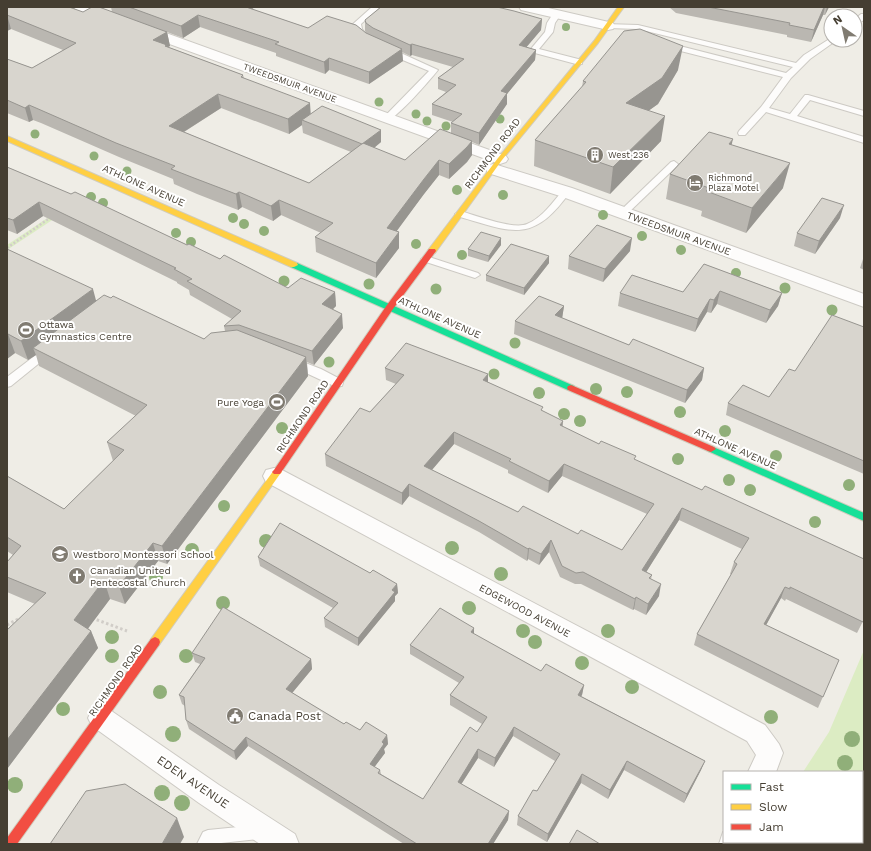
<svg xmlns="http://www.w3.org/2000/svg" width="871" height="851" font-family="'Work Sans',sans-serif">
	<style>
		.green { fill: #dcecc3 }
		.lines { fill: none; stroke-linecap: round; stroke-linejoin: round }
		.lane-casing { stroke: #cdcac4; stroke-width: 2 }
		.street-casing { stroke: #cdcac4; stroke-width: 2 }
		.fast-casing { stroke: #d0ccbd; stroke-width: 2 }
		.slow-casing { stroke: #d0ccbd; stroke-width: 2 }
		.jam-casing { stroke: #d0ccbd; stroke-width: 2 }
		.path-far2 { stroke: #d1cdc8; stroke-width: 2; stroke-dasharray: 1.5 1.5; stroke-linecap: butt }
		.path-far1 { stroke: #d1cdc8; stroke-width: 2.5; stroke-dasharray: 2 2; stroke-linecap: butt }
		.path { stroke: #d1cdc8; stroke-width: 3; stroke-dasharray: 2.5 2.5; stroke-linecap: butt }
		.lane { fill: #fdfcfb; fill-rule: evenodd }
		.street { fill: #fdfcfb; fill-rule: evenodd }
		.fast { fill: #16e098; fill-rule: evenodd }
		.slow { fill: #ffcf43; fill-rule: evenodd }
		.jam { fill: #f24e42; fill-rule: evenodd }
		.tree { fill: #90af79 }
		.wall { fill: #bab7b1; fill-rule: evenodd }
		.shaded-wall { fill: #979590 }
		.building { fill: #d8d5ce; stroke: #979590; fill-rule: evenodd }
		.labels { text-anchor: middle; stroke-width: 4; stroke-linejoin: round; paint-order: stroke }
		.far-street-label { font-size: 9px; fill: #453e32; stroke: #fff }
		.far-poi-label { font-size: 9px; fill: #453e32; stroke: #fff; text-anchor: start }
		.street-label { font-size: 10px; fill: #453e32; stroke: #fff }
		.poi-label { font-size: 10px; fill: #453e32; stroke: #fff; text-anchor: start }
		.near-poi-label { font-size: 12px; fill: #453e32; stroke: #fff; text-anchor: start }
		.near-street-label { font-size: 12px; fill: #453e32; stroke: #fff }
	</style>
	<rect width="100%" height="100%" fill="#efede6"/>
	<g class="green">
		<polygon points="82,195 87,197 7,250 7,245"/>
		<polygon points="864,650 864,844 741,844 741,842 862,842 862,772 803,772 829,732"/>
	</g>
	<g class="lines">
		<g class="lane-casing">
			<g id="lane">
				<path d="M372 7H380L361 24 362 29 368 37 364 39C358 38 354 30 353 24Z"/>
				<polygon points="554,12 560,12 561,14 555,23 553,32 539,49 582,60 582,64 576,64 531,52 530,50 545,32 547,23"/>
				<polygon points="861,14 864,14 864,20 855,25 855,19"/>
				<polygon points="605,24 638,25 796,63 804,55 831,38 831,40 835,40 834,42 810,59 791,78 769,108 790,114 805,95 808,95 864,111 864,116 810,100 797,116 864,137 864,143 766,112 745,135 739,135 738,133 739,131 761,107 783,77 665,47 665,43 668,43 786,73 793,67 638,29 608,28 605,28"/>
				<path d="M386 49H392L438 70C430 80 398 117 388 120L384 118 385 116 429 71 386 53Z"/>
				<polygon points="674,161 678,164 677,166 626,215 620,215 618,213 620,211 671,162"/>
				<path d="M566 189 570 192C532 245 512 232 457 216L455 214 460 211C475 215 513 230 527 224 542 218 553 202 563 190Z"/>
				<polygon points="426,256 478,273 480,275 475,278 423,261 421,259"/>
				<polygon points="49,347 54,350 53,352 11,386 7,387 7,377 45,348"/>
				<polygon points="295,359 321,369 342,380 343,383 342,386 334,386 291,366 290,363 291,360"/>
				<polygon points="258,825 263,827 265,832 263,837 258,839 212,844 197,844 203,832 208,830"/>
			</g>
		</g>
		<g class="street-casing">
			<g id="street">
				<polygon points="74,7 94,7 506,156 508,159 506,162 500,164 494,162 76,10"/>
				<polygon points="519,7 544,7 613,23 615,26 613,29 608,30 521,10"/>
				<polygon points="494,164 572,188 864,294 864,307 560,196 488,173 486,169 488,165"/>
				<polygon points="274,468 282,470 765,725 779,744 783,753 776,772 748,772 756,755 747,741 266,482 263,476 266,470"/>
				<polygon points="101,706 110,710 219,785 295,834 299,844 260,844 199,803 92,726 88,718 92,710"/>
				<polygon points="723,832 724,842 747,842 747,844 719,844"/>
			</g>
		</g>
		<g class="fast-casing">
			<g id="fast">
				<polygon points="291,263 297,263 574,386 575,388 574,390 568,390 291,267 290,265"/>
				<polygon points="711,446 864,513 864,521 708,451 706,449"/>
			</g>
		</g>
		<g class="slow-casing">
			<g id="slow">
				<polygon points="618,7 624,7 598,43 502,160 435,253 429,253 428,251 429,249 498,158 594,41"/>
				<polygon points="7,136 297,263 298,265 294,267 291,267 7,141"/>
				<polygon points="277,469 280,470 282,472 280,474 159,645 155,647 151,645 150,642 151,639 274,470"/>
			</g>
		</g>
		<g class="jam-casing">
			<g id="jam">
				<polygon points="429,249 435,249 436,251 393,309 280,474 274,474 272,472 274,470 387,305"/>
				<polygon points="571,385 714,447 716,449 711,452 708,451 568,390 567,388 568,386"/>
				<polygon points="155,637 159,639 160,642 159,645 17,844 7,844 7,838 151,639"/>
			</g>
		</g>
		<polyline class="path-far2" points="50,218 51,217"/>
		<polyline class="path-far1" points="7,248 51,217"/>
		<g class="path">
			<polyline points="92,618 127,631"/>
			<polyline points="7,625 20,618"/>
			<polyline points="862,789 864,786"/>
			<polyline points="827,842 827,844"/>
		</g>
		<use href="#lane" class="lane"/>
		<use href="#street" class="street"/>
		<use href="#fast" class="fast"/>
		<use href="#slow" class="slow"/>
		<use href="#jam" class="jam"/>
	</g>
	<g class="tree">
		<circle cx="566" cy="27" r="4"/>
		<circle cx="379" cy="102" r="4.5"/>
		<circle cx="416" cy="114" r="4.5"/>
		<circle cx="500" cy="119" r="4.5"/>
		<circle cx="427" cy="121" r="4.5"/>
		<circle cx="446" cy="126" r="4.5"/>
		<circle cx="35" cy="134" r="4.5"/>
		<circle cx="94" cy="156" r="4.5"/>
		<circle cx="127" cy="171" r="4.5"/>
		<circle cx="457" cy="190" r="5"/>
		<circle cx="503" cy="195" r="5"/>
		<circle cx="91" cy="197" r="5"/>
		<circle cx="103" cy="203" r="5"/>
		<circle cx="603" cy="215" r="5"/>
		<circle cx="233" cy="218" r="5"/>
		<circle cx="244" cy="224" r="5"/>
		<circle cx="264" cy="231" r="5"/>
		<circle cx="176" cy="233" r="5"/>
		<circle cx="642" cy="236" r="5"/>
		<circle cx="191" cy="242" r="5"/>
		<circle cx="416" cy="244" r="5"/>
		<circle cx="681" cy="250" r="5"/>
		<circle cx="462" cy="255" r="5"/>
		<circle cx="736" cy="273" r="5"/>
		<circle cx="284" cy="281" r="5.5"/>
		<circle cx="369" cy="284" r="5.5"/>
		<circle cx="785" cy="288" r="5.5"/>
		<circle cx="436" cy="289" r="5.5"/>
		<circle cx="832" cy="310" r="5.5"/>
		<circle cx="515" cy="343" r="5.5"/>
		<circle cx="329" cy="362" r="5.5"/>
		<circle cx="494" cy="374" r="5.5"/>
		<circle cx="596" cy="389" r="6"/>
		<circle cx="627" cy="392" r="6"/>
		<circle cx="539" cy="393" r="6"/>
		<circle cx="680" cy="412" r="6"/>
		<circle cx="564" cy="414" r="6"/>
		<circle cx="580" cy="421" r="6"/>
		<circle cx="282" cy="428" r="6"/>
		<circle cx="725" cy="431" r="6"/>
		<circle cx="776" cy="456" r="6"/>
		<circle cx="678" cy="459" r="6"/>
		<circle cx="729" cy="480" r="6"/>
		<circle cx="849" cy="485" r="6"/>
		<circle cx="750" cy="490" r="6"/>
		<circle cx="224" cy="506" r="6"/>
		<circle cx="815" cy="522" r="6"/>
		<circle cx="266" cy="541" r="7"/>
		<circle cx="452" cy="548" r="7"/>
		<circle cx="192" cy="550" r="7"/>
		<circle cx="501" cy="574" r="7"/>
		<circle cx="156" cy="577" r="7"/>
		<circle cx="223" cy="603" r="7"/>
		<circle cx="469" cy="608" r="7"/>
		<circle cx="523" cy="631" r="7"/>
		<circle cx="608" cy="631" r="7"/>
		<circle cx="112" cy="637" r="7"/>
		<circle cx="535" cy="642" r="7"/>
		<circle cx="112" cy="656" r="7"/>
		<circle cx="186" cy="656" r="7"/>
		<circle cx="582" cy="663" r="7"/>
		<circle cx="632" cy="687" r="7"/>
		<circle cx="160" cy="692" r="7"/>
		<circle cx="63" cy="709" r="7"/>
		<circle cx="771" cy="717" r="7"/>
		<circle cx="173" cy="734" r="8"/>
		<circle cx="852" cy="739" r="8"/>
		<circle cx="845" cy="763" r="8"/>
		<circle cx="15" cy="785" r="8"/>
		<circle cx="162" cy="793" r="8"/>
		<circle cx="182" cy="803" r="8"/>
	</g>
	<g class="wall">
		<path d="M7 7 83 12H112L111 7H255L252 9 308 28 366 33 365 31V20L542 19 541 30 526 47 536 50 535 60 507 94V104L479 145 472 142V155L467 162 449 179 439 175 424 194 396 231 399 248 376 278 316 252 315 237 321 233 281 215 273 221 242 207 238 210 197 194 174 184 173 179 119 157 41 123 33 120 29 122 7 113V59L32 68 63 50 11 29 7 31ZM200 27 276 53V56L325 74 329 70 369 84 403 61 402 52 410 56 412 55 453 67 438 78V89L446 92 432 104V115L453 122 451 123V133L405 160 374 148 381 142V130L311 114 244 78 243 75 168 47 170 46 167 32 183 38ZM221 108 289 134 302 125 303 133 351 152 309 183 184 132Z"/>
		<polygon points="669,7 829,7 825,15 823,15 811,42 787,37 787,35 676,13"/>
		<polygon points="678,70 658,104 648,111 661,141 610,194 534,166 535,140 582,87 583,81"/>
		<polygon points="731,145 783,188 746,233 701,216 702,211 666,199 670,174"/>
		<polygon points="7,167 288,288 335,292 336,306 333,309 343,328 314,365 307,362 308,376 167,564 158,561 125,604 110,599 88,628 91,631 98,648 7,769 7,630 35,604 7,592 7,562 13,555 7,551 7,476 64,509 113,461 107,442 136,416 39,366 36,355 28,360 15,353 7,359 7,249 96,301 204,339 225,331 224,326 232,319 190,295 189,290 177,283 177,282 43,216 17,234 7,230"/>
		<polygon points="840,218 815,254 794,246 797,233"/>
		<polygon points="501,238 501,245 488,262 468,256 468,249"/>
		<polygon points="630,251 603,282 568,269 569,256"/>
		<polygon points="549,256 549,263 524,295 486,281 486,275"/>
		<polygon points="864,256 864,270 860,268"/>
		<polygon points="704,264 782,293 778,306 766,323 717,304 711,313 707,312 695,332 618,306 620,293 683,292"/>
		<polygon points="564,306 562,318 629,345 704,368 702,380 685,403 514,334 515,321"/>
		<polygon points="864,327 864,474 726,415 728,403 769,397 795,371"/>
		<path d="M385 368 488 374V382L543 411 563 427 599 444 635 460 702 490 864 559V619L857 633 786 599 785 601 781 598 766 625 839 660 818 708 694 645 697 634 731 574H730L734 562 742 549 679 520 646 572 652 575 651 579 659 596 646 615 634 609 633 610 581 584H575L560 577 549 552 539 565 528 559 527 561 479 532 409 496 402 505 326 466 325 454 370 412 396 384 386 380ZM454 444 508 470V473L548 493 562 476 647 514 622 550 518 512 432 470Z"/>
		<polygon points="258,557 370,573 397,584 398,593 395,596 395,601 358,646 325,627 324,618 333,608 260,566"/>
		<polygon points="474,628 474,634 541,671 584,685 582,695 581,696 705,761 701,770 684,803 624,770 608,799 581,783 547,842 517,825 518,816 537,791 555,761 513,736 494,767 478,758 461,784 509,811 508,820 493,844 404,844 248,746 236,760 189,729 186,720 185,706 182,704 179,695 200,664 195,662 192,653 311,659 312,669 292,693 344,724 360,730 387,735 388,744 384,749 385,753 374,767 380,770 381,774 423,799 477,732 482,724 450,705 450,695 459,683 410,654 410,645"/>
	</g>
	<g class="shaded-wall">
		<polygon points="239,7 255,7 240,17"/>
		<polygon points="824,7 825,7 823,15 811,42 814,30"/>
		<polygon points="827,7 829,7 825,15"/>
		<polygon points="7,15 11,29 7,31"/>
		<polygon points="198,15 200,27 183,38 181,26"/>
		<polygon points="542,19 541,30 519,56 519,45"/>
		<polygon points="167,32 170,46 168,47 170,59 153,40"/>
		<polygon points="412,44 412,55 410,56 410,45"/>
		<polygon points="683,46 678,70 658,104 623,129 626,103"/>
		<polygon points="402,49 403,61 369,84 369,72"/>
		<polygon points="536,50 535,60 507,94 507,104 479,145 479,133 501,91"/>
		<polygon points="329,58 329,70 325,74 324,62"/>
		<polygon points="218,94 221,108 171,140 169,126"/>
		<polygon points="310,103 311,118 302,120 302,125 289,134 288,119"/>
		<polygon points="29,105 33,120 29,122 25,108"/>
		<polygon points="665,116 661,141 610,194 613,167"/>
		<polygon points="381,130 381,142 363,157 362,144"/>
		<polygon points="733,139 727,164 729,144"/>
		<polygon points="472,141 472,155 467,162 449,179 449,164"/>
		<polygon points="439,160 439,175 424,194 388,243 387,228 424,179"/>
		<polygon points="790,163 783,188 746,233 752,208"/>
		<polygon points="239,192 242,207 238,210 236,194"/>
		<polygon points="279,200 281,215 273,221 271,206"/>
		<polygon points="39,202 43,216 17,234 13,220"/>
		<polygon points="844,205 840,218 815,254 819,241"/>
		<polygon points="399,232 399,248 376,278 376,263"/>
		<polygon points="501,238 501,245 488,262 489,256"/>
		<polygon points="632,238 630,251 603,282 605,269"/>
		<polygon points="549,256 549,263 524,295 524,288"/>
		<polygon points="93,289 98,308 33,348 36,355 28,360 21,341"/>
		<polygon points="720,291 717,304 711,313 714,300"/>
		<polygon points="335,292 336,306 324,318 322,304"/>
		<polygon points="782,293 778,306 766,323 770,310"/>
		<polygon points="710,299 707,312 695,332 698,319"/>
		<polygon points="564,306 562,319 555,315"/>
		<polygon points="342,314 343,328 314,365 312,351"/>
		<polygon points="8,334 15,353 7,359 7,335"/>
		<polygon points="306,357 308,376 167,564 162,546"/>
		<polygon points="704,368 702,380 685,403 687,390"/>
		<polygon points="488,374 488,386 483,380"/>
		<polygon points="563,421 562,433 560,425"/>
		<polygon points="454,432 454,444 425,478 424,466"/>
		<polygon points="564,464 562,476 548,493 549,481"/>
		<polygon points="409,484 409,496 402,505 402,493"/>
		<polygon points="682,508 679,520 640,582 642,570"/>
		<polygon points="551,540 549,552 539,565 541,554"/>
		<polygon points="153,543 158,561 125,604 119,586"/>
		<polygon points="529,548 528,559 527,561 528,549"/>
		<polygon points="104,580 110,599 81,638 74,620"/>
		<polygon points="397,584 398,593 395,596 395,601 358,646 358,638"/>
		<polygon points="661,584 659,596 646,615 648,604"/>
		<polygon points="785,587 781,598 760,636 764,624"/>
		<polygon points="636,597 634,609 633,610 635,599"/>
		<polygon points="474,628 474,638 471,632"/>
		<polygon points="91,631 98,648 7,769 7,740"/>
		<polygon points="311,659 312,669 288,698 286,689"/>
		<polygon points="584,685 582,695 576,704 578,695"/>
		<polygon points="514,727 513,736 494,767 495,758"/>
		<polygon points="387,735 388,744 384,749 385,753 370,773 370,764 382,742"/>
		<polygon points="246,737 248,746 236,760 234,751"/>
		<polygon points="478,749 478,758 457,791 458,782"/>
		<polygon points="627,761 624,770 608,799 610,790"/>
		<polygon points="705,761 701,770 684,803 687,794"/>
		<polygon points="582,774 581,783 547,842 548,834"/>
		<polygon points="509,811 508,820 493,844 488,844"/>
		<polygon points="177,818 184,837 180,844 162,844"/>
	</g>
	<g class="building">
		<polygon points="7,7 69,7 83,12 92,7 99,7 167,32 153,40 167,45 165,46 243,75 241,77 310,103 288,119 218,94 169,126 309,183 363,143 405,160 440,129 472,141 467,147 449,164 439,160 424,179 387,228 399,232 376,263 315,237 333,223 279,200 271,206 239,192 236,194 194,178 171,169 175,166 116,143 36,108 29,105 25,108 7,100 7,59 32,68 76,43 7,15"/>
		<polygon points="129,7 246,7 308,28 327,16 356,25 366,33 402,49 369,72 329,58 324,62 275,44 279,42 198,15 181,26"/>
		<polygon points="381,7 497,7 514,11 542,19 519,45 536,50 501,91 507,93 479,133 451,123 462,114 432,104 456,85 438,78 464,59 412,44 410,45 373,28 366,23 365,20"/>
		<polygon points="708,7 824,7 814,30 789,25 790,23"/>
		<polygon points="640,29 683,46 662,78 626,103 665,116 613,167 535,140 586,82 583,81 624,31"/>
		<polygon points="322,106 381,130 362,144 302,120"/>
		<polygon points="709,132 733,139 729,144 790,163 752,208 706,191 709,188 670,174"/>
		<polygon points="7,167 71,194 75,192 187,245 189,244 220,259 224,255 288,288 301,278 335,292 322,304 342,314 312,351 239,325 224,326 241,311 187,281 192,279 174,269 176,268 39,202 13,220 7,218"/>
		<polygon points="822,198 844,205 819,241 797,233"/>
		<polygon points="597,225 632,238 605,269 569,256"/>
		<polygon points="481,232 501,238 489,256 468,249"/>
		<polygon points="511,244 549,256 524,288 486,275"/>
		<polygon points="7,249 93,289 21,341 8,334 7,335"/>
		<polygon points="704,264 782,293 770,310 720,291 714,300 710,299 698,319 620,293 632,275 683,292"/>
		<polygon points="104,295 111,298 113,296 204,339 211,333 237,330 306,357 162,546 153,543 119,586 104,580 74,620 91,631 7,740 7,630 46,593 7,577 7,562 21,546 7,537 7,476 64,509 124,450 107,442 147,405 33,348"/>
		<polygon points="539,296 564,306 555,315 629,345 633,339 704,368 687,390 515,321"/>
		<polygon points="832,315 864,327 864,461 728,403 743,385 769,397 789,369 795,371"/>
		<path d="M406 343 488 374 483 380 543 407 541 410 563 421 560 425 599 444 601 441 636 456 634 459 702 490 705 486 864 559V619L863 622 790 587V589L785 587 764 624 839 660 823 697 697 634 737 564 734 562 749 538 682 508 642 570 652 575 649 578 661 584 648 604 636 597 635 599 583 572 576 573 562 566 551 540 541 554 529 548 528 549 479 521 409 484 402 493 325 454 360 408 370 412 404 375 385 368ZM454 432 511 459 509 461 549 481 564 464 654 504 622 550 581 530 578 534 523 506 518 512 424 466Z"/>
		<polygon points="280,523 370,573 373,570 397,584 392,590 395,592 358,638 324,618 338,603 258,557"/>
		<polygon points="223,607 311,659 286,689 344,724 346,722 360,730 366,722 387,735 382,742 384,744 370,764 380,770 378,773 423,799 470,727 477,732 487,717 450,695 464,677 410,645 440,608 474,628 471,632 541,671 546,664 584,685 578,695 705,761 687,794 627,761 610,790 582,774 548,834 518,816 533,790 537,791 560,754 514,727 495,758 478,749 458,782 509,811 488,844 417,844 246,737 234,751 186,720 184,697 179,695 205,658 192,653"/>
		<polygon points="125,784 177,818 162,844 50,844 86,791"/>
		<polygon points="577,830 600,844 569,844"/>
	</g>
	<defs>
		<g id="building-disc" transform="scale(0.9)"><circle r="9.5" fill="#807b71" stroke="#fff"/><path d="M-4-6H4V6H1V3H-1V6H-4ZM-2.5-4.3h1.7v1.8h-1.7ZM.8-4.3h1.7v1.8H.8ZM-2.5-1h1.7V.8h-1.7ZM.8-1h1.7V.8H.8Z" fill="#fff"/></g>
		<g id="hotel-disc" transform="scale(0.9)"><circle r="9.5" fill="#807b71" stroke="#fff"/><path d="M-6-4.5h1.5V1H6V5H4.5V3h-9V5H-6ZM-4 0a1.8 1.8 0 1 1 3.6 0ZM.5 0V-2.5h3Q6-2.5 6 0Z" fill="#fff"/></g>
		<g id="stadium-disc" transform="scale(0.9)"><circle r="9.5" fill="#807b71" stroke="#fff"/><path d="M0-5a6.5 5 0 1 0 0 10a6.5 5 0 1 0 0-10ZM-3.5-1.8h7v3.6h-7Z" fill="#fff"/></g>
		<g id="school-disc" transform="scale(0.9)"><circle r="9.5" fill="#807b71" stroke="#fff"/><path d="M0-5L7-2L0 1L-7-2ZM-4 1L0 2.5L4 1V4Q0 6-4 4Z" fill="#fff"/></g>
		<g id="church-disc" transform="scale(0.9)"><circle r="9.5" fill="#807b71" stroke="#fff"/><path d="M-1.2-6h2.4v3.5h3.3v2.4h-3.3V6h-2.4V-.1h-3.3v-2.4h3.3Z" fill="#fff"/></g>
		<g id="civic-disc" transform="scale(0.9)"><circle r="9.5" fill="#807b71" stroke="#fff"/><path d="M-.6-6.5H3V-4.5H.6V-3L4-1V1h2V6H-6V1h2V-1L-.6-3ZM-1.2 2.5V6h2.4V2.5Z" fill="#fff"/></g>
	</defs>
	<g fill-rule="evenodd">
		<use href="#building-disc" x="595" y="155"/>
		<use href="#hotel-disc" x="695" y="183"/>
		<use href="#stadium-disc" x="26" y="330"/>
		<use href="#stadium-disc" x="277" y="402"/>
		<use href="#school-disc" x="60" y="554"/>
		<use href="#church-disc" x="77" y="576"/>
		<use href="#civic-disc" x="235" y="716"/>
	</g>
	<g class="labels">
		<g class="far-street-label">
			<text transform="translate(290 83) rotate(20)" y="3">TWEEDSMUIR AVENUE</text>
		</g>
		<g class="far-poi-label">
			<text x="608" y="158">West 236</text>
			<text x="708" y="181">Richmond<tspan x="708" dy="10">Plaza Motel</tspan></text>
		</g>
		<g class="street-label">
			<text transform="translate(492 153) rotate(-53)" y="4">RICHMOND ROAD</text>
			<text transform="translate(144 185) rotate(24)" y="4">ATHLONE AVENUE</text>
			<text transform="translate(679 233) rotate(20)" y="4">TWEEDSMUIR AVENUE</text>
			<text transform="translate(440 317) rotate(24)" y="4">ATHLONE AVENUE</text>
			<text transform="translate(302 416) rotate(-56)" y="4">RICHMOND ROAD</text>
			<text transform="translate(736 448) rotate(24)" y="4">ATHLONE AVENUE</text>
			<text transform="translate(525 610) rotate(28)" y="4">EDGEWOOD AVENUE</text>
			<text transform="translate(115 680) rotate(-55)" y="4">RICHMOND ROAD</text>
		</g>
		<g class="poi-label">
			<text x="39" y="328">Ottawa<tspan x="39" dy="12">Gymnastics Centre</tspan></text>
			<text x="264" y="406" text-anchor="end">Pure Yoga</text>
			<text x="73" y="558">Westboro Montessori School</text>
			<text x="90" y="574">Canadian United<tspan x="90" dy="12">Pentecostal Church</tspan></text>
		</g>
		<g class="near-poi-label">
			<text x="248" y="720">Canada Post</text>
		</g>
		<g class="near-street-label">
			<text transform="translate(193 782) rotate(34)" y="4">EDEN AVENUE</text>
		</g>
	</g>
	<rect width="871" height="851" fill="none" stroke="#453e32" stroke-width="16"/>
	<rect x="723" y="771" width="140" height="72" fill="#ffffff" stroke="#b5b2ad"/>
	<rect x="731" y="784" width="20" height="6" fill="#16e098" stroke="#b5b2ad"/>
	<text x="759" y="791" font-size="12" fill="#453e32">Fast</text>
	<rect x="731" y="804" width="20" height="6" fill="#ffcf43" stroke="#b5b2ad"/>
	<text x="759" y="811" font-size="12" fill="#453e32">Slow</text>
	<rect x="731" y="824" width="20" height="6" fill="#f24e42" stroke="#b5b2ad"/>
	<text x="759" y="831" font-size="12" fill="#453e32">Jam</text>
	<g transform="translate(843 28) rotate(326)"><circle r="19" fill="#ffffff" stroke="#b5b2ad"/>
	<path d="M0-3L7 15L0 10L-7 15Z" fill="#807b71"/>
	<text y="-6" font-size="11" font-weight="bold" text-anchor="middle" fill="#453e32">N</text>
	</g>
</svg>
